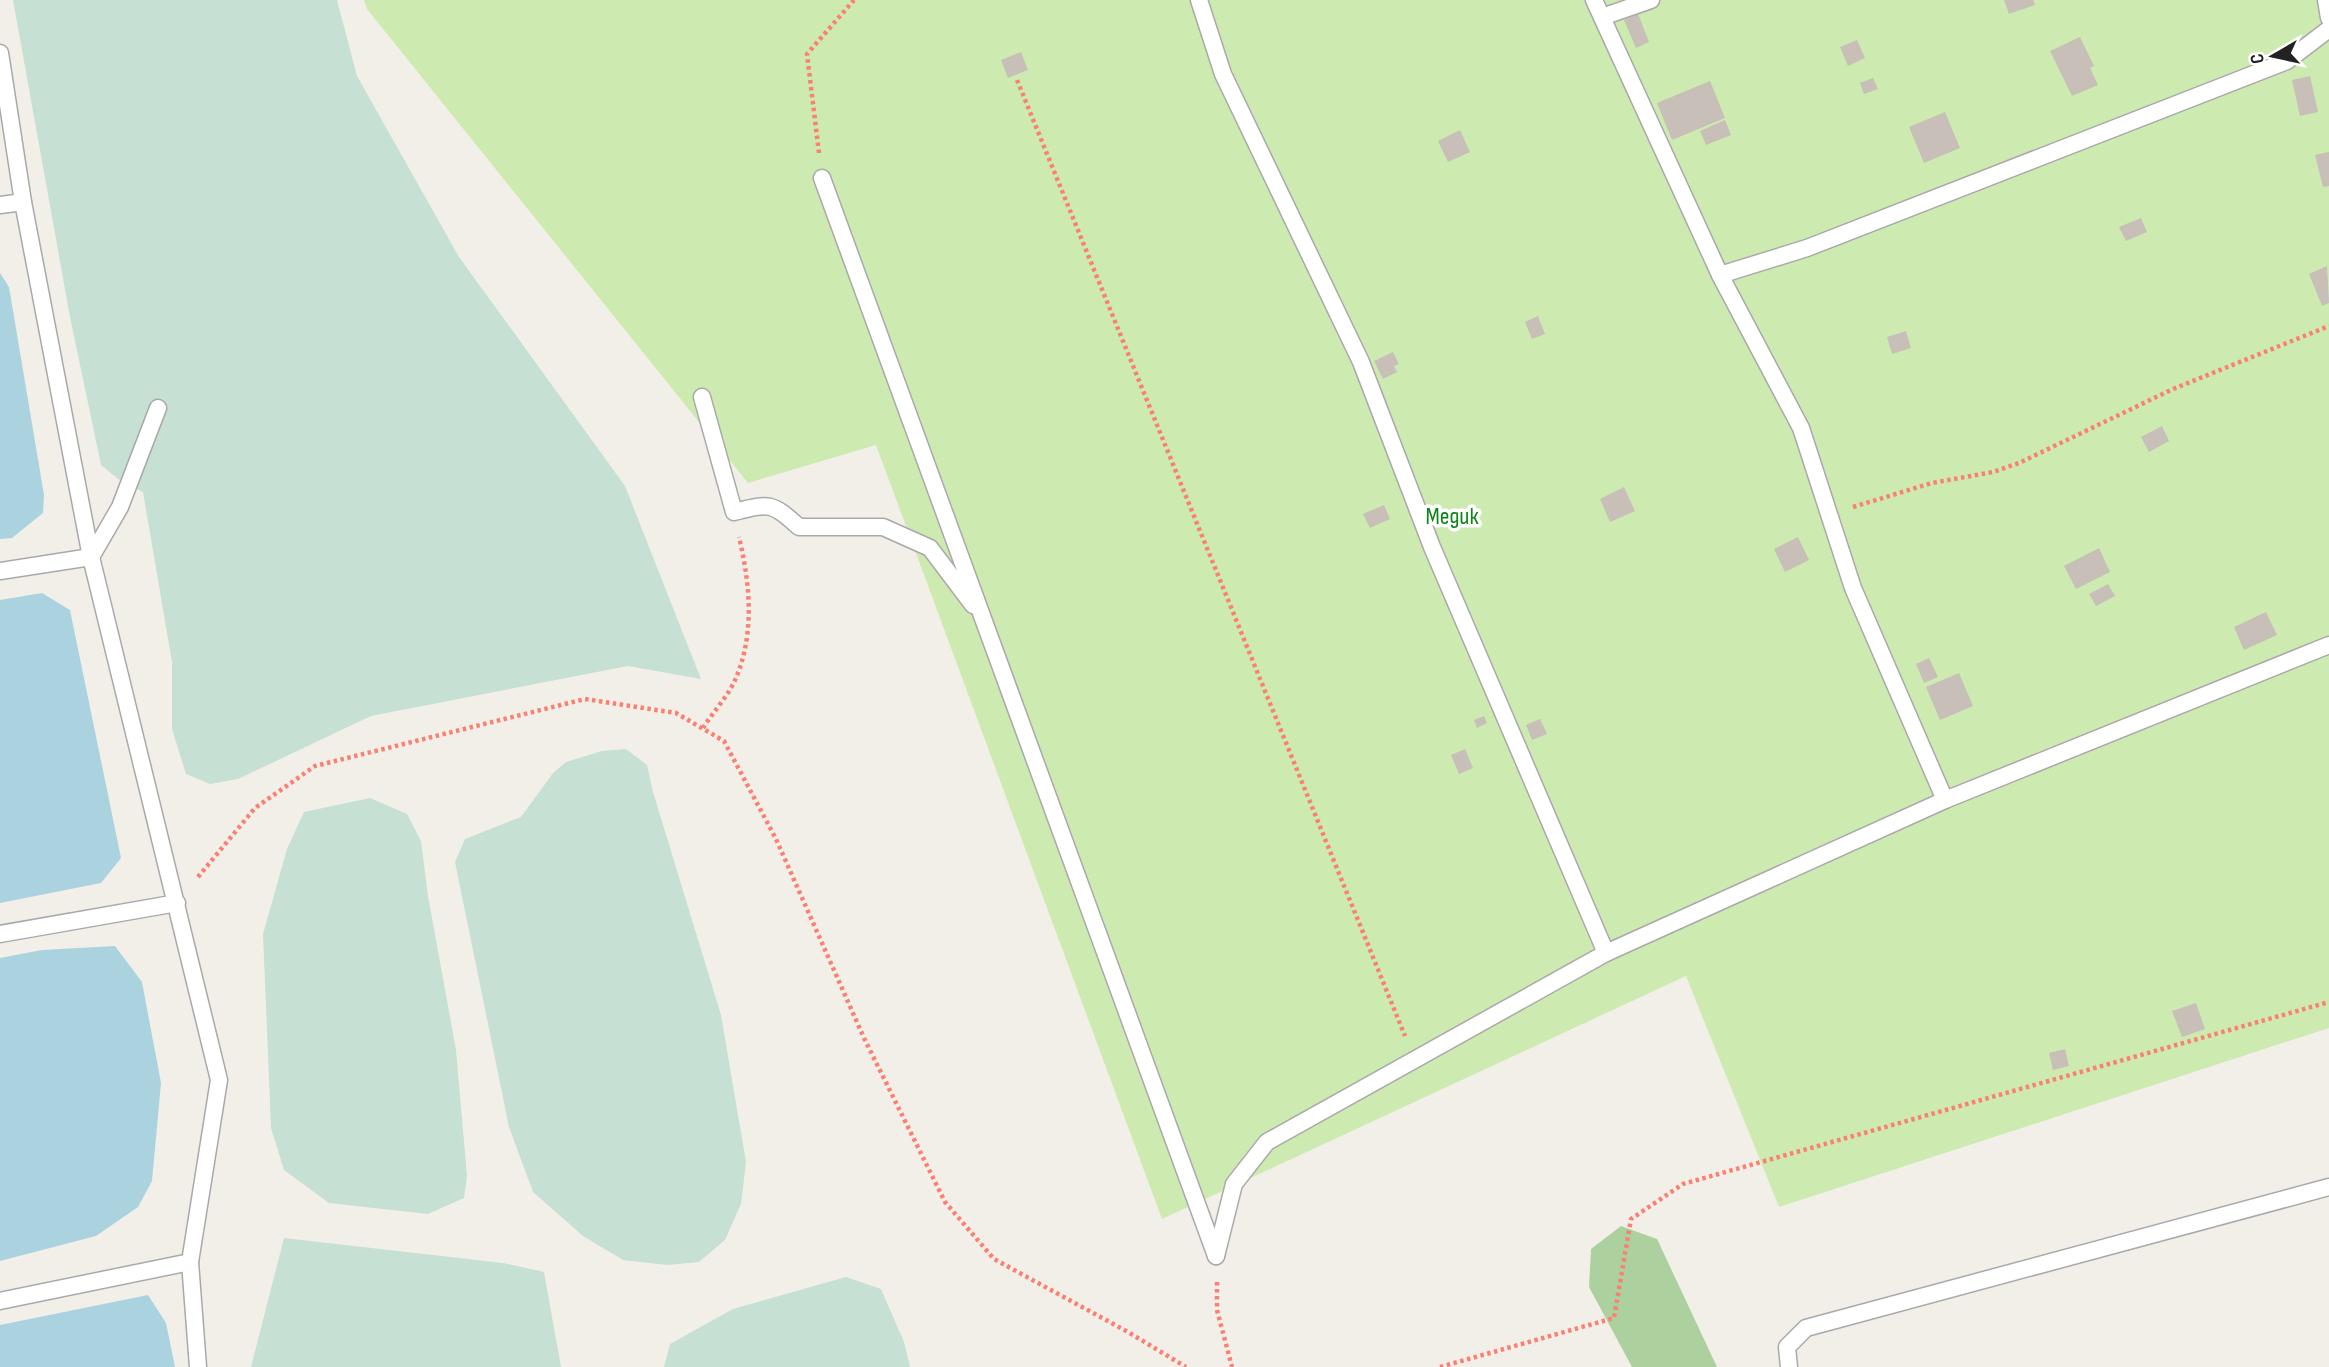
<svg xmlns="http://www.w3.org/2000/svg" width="2329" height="1367" font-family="'Sofia Sans Condensed',sans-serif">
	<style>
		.grass { fill: #cdebb0 }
		.forest { fill: #add19e }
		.wetland { fill: #c6e0d4 }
		.water { fill: #aad3df }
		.building { fill: #c7bfb8 }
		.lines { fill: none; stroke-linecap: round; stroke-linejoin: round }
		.lane-casing { stroke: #a9a9a9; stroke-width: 19 }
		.path { stroke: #fa8072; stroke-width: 4.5; stroke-dasharray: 3.5 3.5; stroke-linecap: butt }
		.lane { stroke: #fff; stroke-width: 16 }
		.labels { text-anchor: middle; stroke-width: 7; stroke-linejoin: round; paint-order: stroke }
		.park-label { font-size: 24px; fill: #0c8416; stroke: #fff }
	</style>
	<rect width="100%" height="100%" fill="#f2efe9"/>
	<polygon class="grass" points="364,0 2329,0 2329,1028 1779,1207 1686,976 1162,1219 876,445 748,483 367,9"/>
	<polygon class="forest" points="1621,1226 1657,1239 1717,1367 1632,1367 1589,1287 1591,1249"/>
	<g class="wetland">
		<polygon points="13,0 337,0 357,76 459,257 625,486 701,679 628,666 371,716 238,779 210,784 186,774 172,729 172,662 143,492 118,479 101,465 70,317"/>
		<polygon points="626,749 647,765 653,792 721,1015 746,1162 741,1204 725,1240 699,1262 667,1265 623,1260 583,1236 533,1192 509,1127 455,862 465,839 521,817 553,773 566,762 602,751"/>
		<polygon points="370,798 407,814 421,841 428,896 456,1050 467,1176 464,1198 428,1214 329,1203 284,1170 271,1128 263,934 287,849 304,812"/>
		<polygon points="284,1238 503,1263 544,1272 561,1367 251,1367"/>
		<polygon points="846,1277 881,1289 904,1342 910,1367 664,1367 670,1344 733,1309"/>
	</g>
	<g class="water">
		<polygon points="0,273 9,287 44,495 43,513 12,538 0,539"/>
		<polygon points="42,593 70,610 121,858 101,883 0,903 0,600"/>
		<polygon points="115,946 142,982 161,1083 152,1181 138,1207 96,1236 0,1261 0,958 42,950"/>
		<polygon points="148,1295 166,1323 175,1367 0,1367 0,1325"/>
	</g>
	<g class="building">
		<polygon points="2004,0 2033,0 2035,5 2009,14"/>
		<polygon points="1638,14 1649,42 1636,48 1624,20"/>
		<polygon points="2080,37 2094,66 2090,68 2098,85 2072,96 2050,51"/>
		<polygon points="1857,40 1865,58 1848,66 1840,47"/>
		<polygon points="1021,52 1028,70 1008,78 1001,60"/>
		<polygon points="2310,76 2318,112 2300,116 2292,80"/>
		<polygon points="1873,78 1878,89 1864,94 1860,83"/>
		<polygon points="1710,81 1725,118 1672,140 1657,103"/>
		<polygon points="1945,112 1960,148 1924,163 1909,127"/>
		<polygon points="1725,120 1731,135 1706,145 1700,131"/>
		<polygon points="1460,130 1470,152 1448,162 1438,141"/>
		<polygon points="2329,152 2329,186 2323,187 2315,155"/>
		<polygon points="2141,218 2147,232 2126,241 2119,227"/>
		<polygon points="2327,266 2329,303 2322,306 2309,274"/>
		<polygon points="1538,316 1545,334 1532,339 1525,322"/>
		<polygon points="1906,331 1911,348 1892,354 1887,337"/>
		<polygon points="1393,352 1399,364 1394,366 1397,372 1383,379 1374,361"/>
		<polygon points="2162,426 2169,441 2149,452 2141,437"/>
		<polygon points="1624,487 1635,511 1610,522 1600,499"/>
		<polygon points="1384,505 1390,519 1370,528 1363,514"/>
		<polygon points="1798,537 1809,560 1785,572 1774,549"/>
		<polygon points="2099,548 2110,572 2076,589 2064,566"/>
		<polygon points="2108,584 2115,596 2096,606 2089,594"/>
		<polygon points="2266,612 2277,635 2244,650 2234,627"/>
		<polygon points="1929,658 1938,677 1924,683 1916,664"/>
		<polygon points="1959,673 1973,706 1940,720 1926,687"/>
		<polygon points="1484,716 1487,723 1477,728 1474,720"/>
		<polygon points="1540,719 1547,734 1532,740 1526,725"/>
		<polygon points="1465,749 1473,768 1459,774 1451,755"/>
		<polygon points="2196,1003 2205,1029 2182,1037 2172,1011"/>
		<polygon points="2065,1049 2069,1066 2053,1070 2049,1053"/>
	</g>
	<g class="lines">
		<g class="lane-casing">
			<g id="lane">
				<polyline points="1199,0 1223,74 1361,362 1432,547 1606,953"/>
				<polyline points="1594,0 1720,275 1801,428 1853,588 1945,800"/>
				<polyline points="2326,0 2329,18"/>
				<polyline points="1602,17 1651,0"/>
				<polyline points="0,53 23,202 91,557 219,1080 190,1262 198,1367"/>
				<polyline points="822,178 1216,1256"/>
				<polyline points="0,205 23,202"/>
				<polyline points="1720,275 1807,248 2287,61 2329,29"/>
				<path d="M702 397 734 512C770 503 771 502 799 527H883L930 548 973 605"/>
				<polyline points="0,571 91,557 120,507 158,408"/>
				<polyline points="0,934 177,903"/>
				<polyline points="1216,1256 1234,1184 1267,1142 1606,953 1945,800 2329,645"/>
				<polyline points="0,1301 190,1262"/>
				<polyline points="1789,1367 1787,1347 1806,1328 2329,1187"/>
			</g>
		</g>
		<g class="path">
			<polyline points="1017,80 1405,1036"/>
			<polyline points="819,153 807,54 854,0"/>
			<polyline points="1853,507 1932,483 1993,472 2019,463 2173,389 2329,326"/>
			<path d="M703 728C713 712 729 695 736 678 755 632 750 584 739 537"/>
			<polyline points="198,877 255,808 315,766 585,699 676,713 724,741 776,839 864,1038 945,1202 994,1259 1128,1332 1186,1367"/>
			<polyline points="1217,1282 1217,1310 1232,1367"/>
			<polyline points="1440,1367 1614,1318 1631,1219 1683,1184 2329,1002"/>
		</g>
		<use href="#lane" class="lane"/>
	</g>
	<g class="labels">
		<g class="park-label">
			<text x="1452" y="524">Медик</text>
		</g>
	</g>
	<g transform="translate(2273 56) rotate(261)" stroke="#ffffff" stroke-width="5" paint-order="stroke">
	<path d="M0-5L12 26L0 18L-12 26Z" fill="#222222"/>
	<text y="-10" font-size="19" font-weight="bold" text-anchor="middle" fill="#222222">С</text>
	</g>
</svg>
